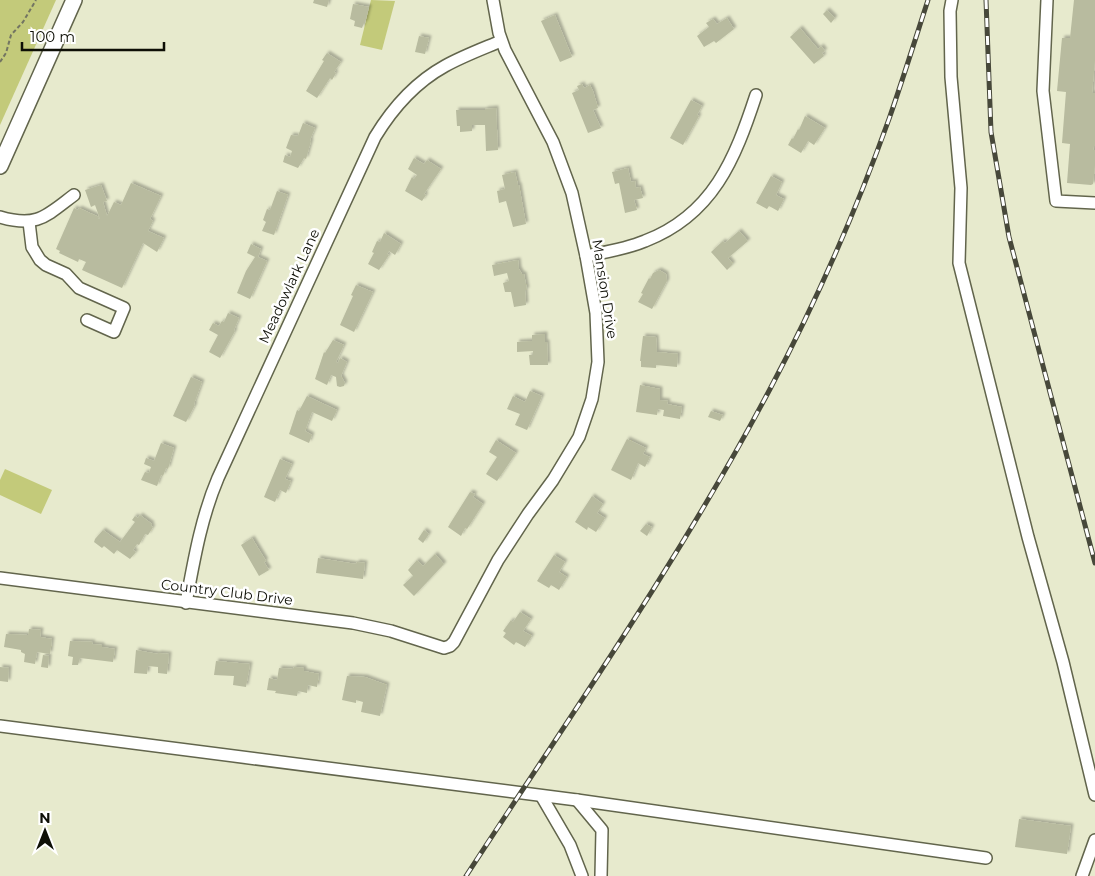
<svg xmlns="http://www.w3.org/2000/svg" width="1095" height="876" font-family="Montserrat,sans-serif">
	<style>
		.green { fill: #c3ca7a }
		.building { fill: #b8bb9f; filter: url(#shadow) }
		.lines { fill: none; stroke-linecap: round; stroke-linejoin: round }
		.minor-casing { stroke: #62654c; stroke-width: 14 }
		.major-casing { stroke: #62654c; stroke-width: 18 }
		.path { stroke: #737562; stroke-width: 2; stroke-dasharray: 4 2.5; stroke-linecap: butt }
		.minor { stroke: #fff; stroke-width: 11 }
		.major { stroke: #fff; stroke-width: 15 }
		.rail-casing { stroke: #47483a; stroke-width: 5 }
		.rail { stroke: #fff; stroke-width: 3; stroke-dasharray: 9; stroke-linecap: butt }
		.labels { text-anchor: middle; stroke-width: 5; stroke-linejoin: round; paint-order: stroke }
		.street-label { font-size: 14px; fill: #0e0f06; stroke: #fff }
	</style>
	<defs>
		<filter id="shadow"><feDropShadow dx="2.5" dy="-2.5" stdDeviation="1" flood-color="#0004"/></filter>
	</defs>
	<rect width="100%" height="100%" fill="#e7eacd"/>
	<g class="green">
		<polygon points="0,0 56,0 0,125"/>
		<polygon points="371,0 395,1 382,50 360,45"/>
		<polygon points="5,469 52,490 41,514 0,495 0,480"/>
	</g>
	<g class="building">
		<polygon points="314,0 329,0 327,7 313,3"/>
		<polygon points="1074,0 1095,0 1095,60 1092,93 1095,93 1095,146 1094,146 1093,150 1095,150 1095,165 1093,184 1091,185 1067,183 1070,144 1062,143 1066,92 1057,91 1062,38 1070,38"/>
		<polygon points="353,4 369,7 365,23 364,23 362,28 354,26 355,21 350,19"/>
		<polygon points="827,10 835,18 831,23 823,14"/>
		<polygon points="555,15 572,57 560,62 541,21"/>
		<polygon points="727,18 734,29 716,43 714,41 704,47 697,36 709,27 706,23 713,19 717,24"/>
		<polygon points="800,28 818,49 821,46 825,51 822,53 824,56 814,64 790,37"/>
		<polygon points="419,36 429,38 425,54 415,52"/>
		<polygon points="327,53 341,62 334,72 336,73 332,80 330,78 317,98 306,91 324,61 322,60"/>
		<polygon points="582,84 584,88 590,85 593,91 598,108 593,110 601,128 588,133 572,93 579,90 577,86"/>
		<polygon points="691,100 702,106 697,115 699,116 683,145 670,138"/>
		<polygon points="496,108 498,150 486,151 485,125 472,125 472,131 460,132 460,126 457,126 456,110 485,110 485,109"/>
		<polygon points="805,116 825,128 814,145 808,141 801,153 788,145 792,138 793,139 798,129 799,130"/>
		<polygon points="303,123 315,128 310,140 311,141 306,159 304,158 298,168 283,162 285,155 290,157 292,151 286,148 291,135 298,136"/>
		<polygon points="414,158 424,164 427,160 441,169 424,194 426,195 422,201 405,191 412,177 414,179 417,175 408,169"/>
		<polygon points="628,168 631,182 635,181 636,188 640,187 643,198 634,200 637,210 625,213 619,183 615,184 612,172"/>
		<polygon points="515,172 518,185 519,185 526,224 513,227 506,201 499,203 497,191 505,189 502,175"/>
		<polygon points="771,176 782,182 776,195 784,199 778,211 769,206 767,209 756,203"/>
		<polygon points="131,183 161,196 150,219 153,221 148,231 164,238 157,252 143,243 122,288 82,270 86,262 79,259 78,262 59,253 60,251 56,249 74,208 78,210 79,208 99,217 98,219 100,219 95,205 91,207 85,190 101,185 107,201 103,202 107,216 114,202 121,205"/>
		<polygon points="277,191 288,195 274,235 262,231 266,222 263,220 267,209 270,210"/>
		<polygon points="739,231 748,241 728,258 733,264 727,270 711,252 723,241 725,243"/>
		<polygon points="384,233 401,244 395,255 389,251 387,254 389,255 379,270 368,264 374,253 372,252 377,241 380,242"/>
		<polygon points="251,244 261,249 258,257 267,261 250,299 237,293 246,271 255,257 247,253"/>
		<polygon points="518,260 519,269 522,274 524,274 527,290 525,290 526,305 514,307 511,292 505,292 503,283 509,281 507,273 494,276 492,265"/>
		<polygon points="659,270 666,274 667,281 652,309 638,302 643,294 641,293 649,278 650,279 653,273"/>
		<polygon points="356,285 373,292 354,332 340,325 353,296 351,295"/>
		<polygon points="228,313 239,318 234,330 235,331 220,358 209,352 218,335 209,330 213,323 219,326 222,321 224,322"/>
		<polygon points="545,334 545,342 547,342 548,365 530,365 529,355 533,355 533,351 517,352 517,342 532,341 532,335"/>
		<polygon points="643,336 656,337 657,352 678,354 677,367 656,365 656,368 641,367 641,361 640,361"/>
		<polygon points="333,340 344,345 336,362 338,363 340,358 347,362 341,376 345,383 344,386 340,387 337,386 336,377 331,375 327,385 315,379 324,352 325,353"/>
		<polygon points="191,377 202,382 194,404 195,405 186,422 173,416"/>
		<polygon points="640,385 660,389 660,400 668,401 667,404 682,407 680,419 663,416 664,410 658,409 657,415 636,412"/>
		<polygon points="530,391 542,396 527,430 515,425 520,414 507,409 513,396 525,402"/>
		<polygon points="307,396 337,410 332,421 312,412 305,431 312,435 309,443 289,434 297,410 299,411"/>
		<polygon points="711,411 723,415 720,421 708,417"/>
		<polygon points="627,439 646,448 643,454 650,457 645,467 638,463 631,480 611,470"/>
		<polygon points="496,440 516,453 497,481 486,474 497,457 489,452"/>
		<polygon points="161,443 174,448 168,469 166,468 163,476 161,475 157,486 141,480 145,472 149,473 151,467 144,464 146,458 154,461"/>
		<polygon points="280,459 292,464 285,479 291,481 286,493 280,490 275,502 264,497"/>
		<polygon points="470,492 475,494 473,497 483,504 467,529 465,528 461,536 448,527"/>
		<polygon points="592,496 603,504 597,513 605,518 596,532 588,527 587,530 575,522"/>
		<polygon points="140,515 152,524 151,526 153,527 148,535 145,534 139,545 137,544 133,550 136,552 130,559 117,550 114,554 104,546 102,548 94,542 95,539 103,530 120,542 135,522 132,520 135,516 138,518"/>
		<polygon points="646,524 652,527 647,536 640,531"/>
		<polygon points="424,530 429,534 423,543 418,539"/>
		<polygon points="252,538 266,561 264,562 269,570 259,576 241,545"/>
		<polygon points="435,554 444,564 414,596 403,585 413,576 408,570 417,560 423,566"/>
		<polygon points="554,555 565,562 559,572 567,577 559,590 551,585 549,588 537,581"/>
		<polygon points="318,558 356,564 357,562 365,563 363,579 316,573"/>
		<polygon points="520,612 531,619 523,631 532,636 525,647 516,642 514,645 503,637 506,633 503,631 511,620 513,622"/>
		<polygon points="29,629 41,630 40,637 52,639 50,654 37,652 35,664 24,662 25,654 21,652 21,650 4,647 6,634 28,635"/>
		<polygon points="70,641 93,642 92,644 102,645 102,647 115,649 113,662 80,658 78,665 72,665 73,657 68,656"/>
		<polygon points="136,650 158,654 158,653 169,654 167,674 158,673 158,667 148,666 147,674 134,673"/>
		<polygon points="43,655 49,656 48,668 41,667"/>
		<polygon points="216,661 250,664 246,687 233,685 234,676 214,675"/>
		<polygon points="0,667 9,668 8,682 0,681"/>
		<polygon points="294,667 304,668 304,671 319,674 317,687 308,685 307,693 298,691 297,696 275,693 276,691 267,690 269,678 277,680 279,668 293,669"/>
		<polygon points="347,676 365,677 387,685 380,716 361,712 363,702 356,700 356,703 342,700"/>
		<polygon points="1019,819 1071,826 1067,854 1015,847"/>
	</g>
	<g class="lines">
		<g class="minor-casing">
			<g id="minor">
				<polyline points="952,0 950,11 951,77 961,188 959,263 1028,537 1063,662 1095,795"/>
				<polyline points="1047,0 1043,91 1056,201 1095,203"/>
				<path d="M0 217C37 228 46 216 74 195"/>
				<polyline points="29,222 32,247 40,260 46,265 66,274 79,288 124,308 114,332 87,320"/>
				<path d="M586 256C606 252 626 249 645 241 713 215 735 159 756 95"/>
				<polyline points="0,578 353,623 391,631 444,648 450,646 454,642 498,560 528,514 553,480 579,437 592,399 598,362 596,313 586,256 572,193 553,142 505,50 499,33 493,0"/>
				<path d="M186 603C194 560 201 518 218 478L375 137C392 109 416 82 445 66 463 56 482 49 501 41"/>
				<polyline points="0,726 577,800 986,858"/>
				<polyline points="542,797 570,845 582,876"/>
				<polyline points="577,800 602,830 601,876"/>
				<polyline points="1082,876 1095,840"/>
			</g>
		</g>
		<g class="major-casing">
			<polyline id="major" points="0,166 74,0"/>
		</g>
		<polyline class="path" points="0,62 6,53 11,35 23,22 36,0"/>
		<use href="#minor" class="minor"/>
		<use href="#major" class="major"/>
		<g class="rail-casing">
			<g id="rail">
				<polyline points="986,0 991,132 1009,237 1095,563"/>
				<path d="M466 876C570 716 681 558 770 389 816 302 856 211 889 119 903 79 915 40 928 0"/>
			</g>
		</g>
		<use href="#rail" class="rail"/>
	</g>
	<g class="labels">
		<g class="street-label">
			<text transform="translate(289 286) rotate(-65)" y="5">Meadowlark Lane</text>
			<text transform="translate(605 289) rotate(81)" y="5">Mansion Drive</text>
			<text transform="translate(227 592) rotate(7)" y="5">Country Club Drive</text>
		</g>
	</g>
	<g transform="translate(45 831)" stroke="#ffffff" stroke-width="4" paint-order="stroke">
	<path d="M0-4L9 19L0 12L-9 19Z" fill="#0e0f06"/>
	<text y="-8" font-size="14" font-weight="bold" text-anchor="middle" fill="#0e0f06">N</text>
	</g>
	<path d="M22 42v8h142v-8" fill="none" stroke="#0e0f06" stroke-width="2.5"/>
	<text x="30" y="42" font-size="15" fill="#0e0f06" stroke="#ffffff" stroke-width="4" paint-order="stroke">100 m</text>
</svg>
